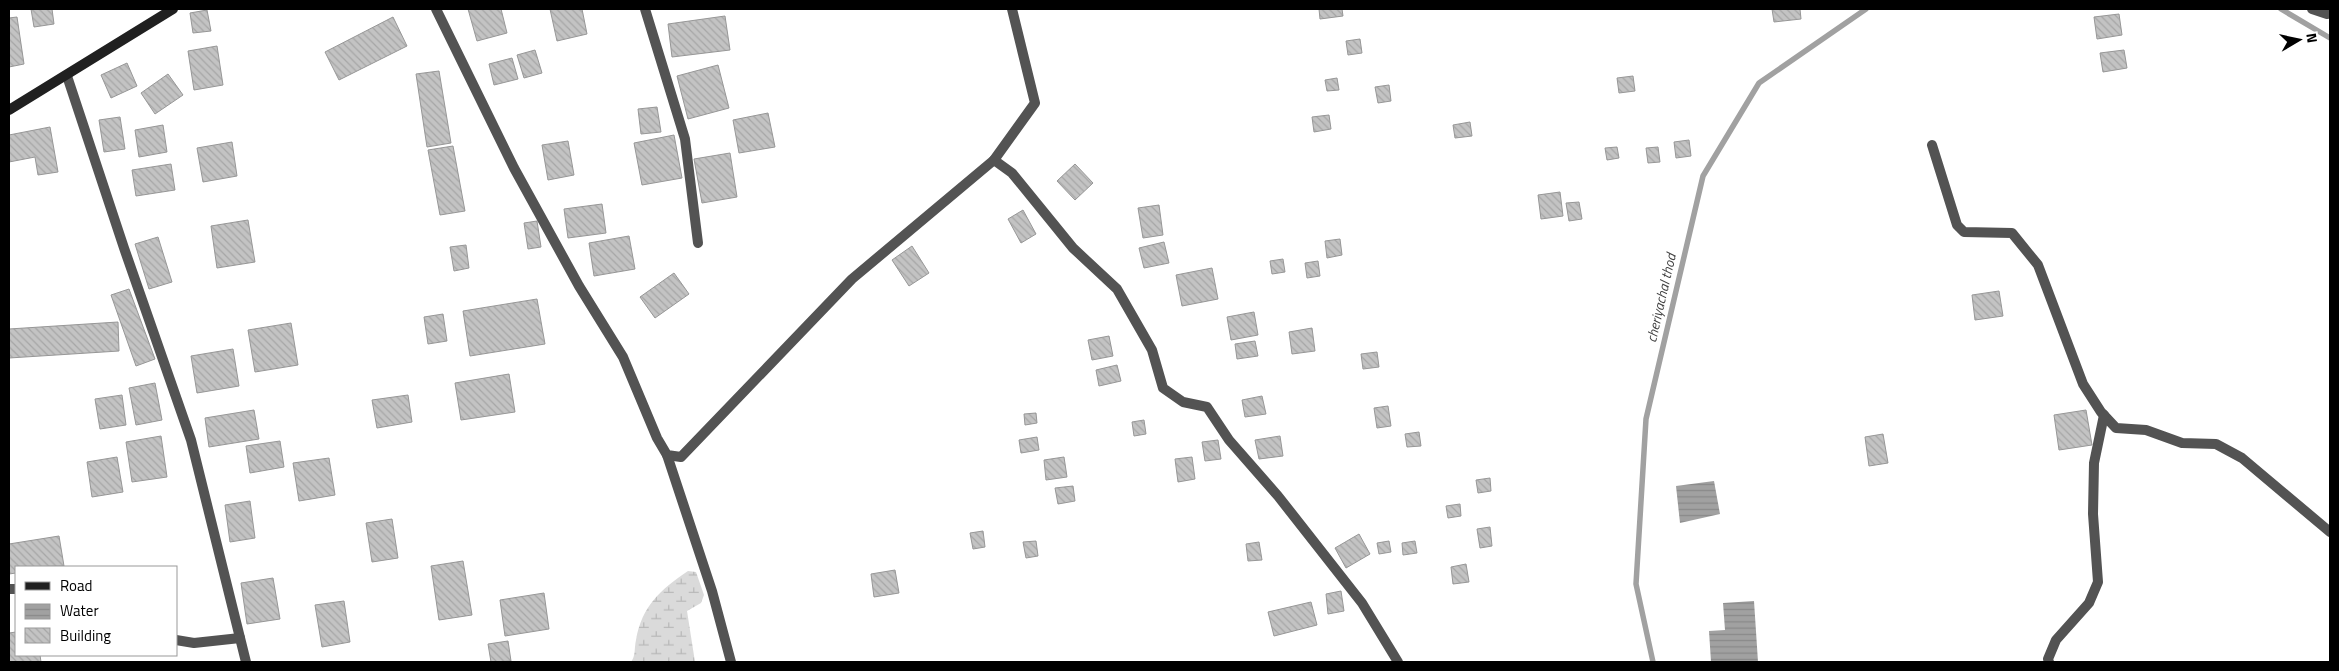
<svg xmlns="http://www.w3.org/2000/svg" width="2339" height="671" font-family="'Titillium Web',sans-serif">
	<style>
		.wetland { fill: url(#wetland-marsh) }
		.water { fill: url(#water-rules) }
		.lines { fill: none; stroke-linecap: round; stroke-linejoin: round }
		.stream { stroke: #a1a1a1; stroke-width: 5.5 }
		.building { fill: url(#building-back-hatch); stroke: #979797 }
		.street { stroke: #535353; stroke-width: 10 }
		.secondary { stroke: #202020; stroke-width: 10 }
		.labels { text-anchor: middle; stroke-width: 4; stroke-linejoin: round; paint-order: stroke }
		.water-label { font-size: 14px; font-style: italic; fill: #424242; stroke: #fff }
	</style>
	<defs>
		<pattern id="wetland-marsh" width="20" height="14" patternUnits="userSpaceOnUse" patternTransform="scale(1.25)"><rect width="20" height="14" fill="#dadada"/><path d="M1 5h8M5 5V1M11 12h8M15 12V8" fill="none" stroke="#b9b9b9"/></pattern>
		<pattern id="water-rules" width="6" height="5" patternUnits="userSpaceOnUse" patternTransform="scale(1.25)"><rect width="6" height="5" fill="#a1a1a1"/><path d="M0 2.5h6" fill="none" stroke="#898989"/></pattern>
		<pattern id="building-back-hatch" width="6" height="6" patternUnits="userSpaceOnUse" patternTransform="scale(1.25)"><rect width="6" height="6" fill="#c3c3c3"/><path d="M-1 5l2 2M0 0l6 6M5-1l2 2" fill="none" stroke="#a6a6a6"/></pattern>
	</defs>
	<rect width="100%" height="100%" fill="#fff"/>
	<path class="wetland" d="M688 571 696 572 704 595 701 603 687 611 695 662H631C636 655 634 649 636 640 642 606 660 590 688 571Z"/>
	<g class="water">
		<polygon points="1714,481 1720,514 1680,523 1676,486"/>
		<polygon points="1754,601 1758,662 1711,662 1709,631 1725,630 1723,603"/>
	</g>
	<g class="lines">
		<g class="stream">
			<polyline points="2281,9 2330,38"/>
			<polyline points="1653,662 1636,584 1646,419 1703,176 1759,83 1866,9"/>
		</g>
	</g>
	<g class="building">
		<polygon points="31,9 52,9 54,24 34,27"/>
		<polygon points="468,9 501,9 507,33 477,41"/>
		<polygon points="550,9 582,9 587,34 557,41"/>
		<polygon points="1319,9 1342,9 1343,16 1320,19"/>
		<polygon points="1772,9 1800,9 1801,19 1774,22"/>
		<polygon points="207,10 211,31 193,33 190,13"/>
		<polygon points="2119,14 2122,35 2097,39 2094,17"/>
		<polygon points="725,16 730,50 672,57 668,24"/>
		<polygon points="17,17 24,64 9,67 9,18"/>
		<polygon points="393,17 407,46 339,80 325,52"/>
		<polygon points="1360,39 1362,53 1348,55 1346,41"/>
		<polygon points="217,46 223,85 194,90 188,51"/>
		<polygon points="535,50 542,73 524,78 517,55"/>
		<polygon points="2124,50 2127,68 2103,72 2100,53"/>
		<polygon points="512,58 518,79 494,85 489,64"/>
		<polygon points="127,63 137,86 111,98 101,75"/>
		<polygon points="718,65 729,108 688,119 677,76"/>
		<polygon points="439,71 451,143 427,147 416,74"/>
		<polygon points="168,74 183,95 155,114 141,93"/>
		<polygon points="1633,76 1635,91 1619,93 1617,78"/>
		<polygon points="1337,78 1339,90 1327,91 1325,80"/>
		<polygon points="1389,85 1391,101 1378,103 1375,87"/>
		<polygon points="657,107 661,132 641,134 638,109"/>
		<polygon points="768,113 775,147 739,153 733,120"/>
		<polygon points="1329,115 1331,129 1314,132 1312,117"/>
		<polygon points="120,117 125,149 104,152 99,120"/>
		<polygon points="1470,122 1472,136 1455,138 1453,125"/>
		<polygon points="163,125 167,152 139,157 135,130"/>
		<polygon points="50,127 58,172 38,175 35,157 9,162 9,135"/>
		<polygon points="674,135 682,178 642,185 634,143"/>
		<polygon points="1689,140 1691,156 1676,158 1674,142"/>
		<polygon points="568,141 574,175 548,180 542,145"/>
		<polygon points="232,142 237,176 203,182 197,148"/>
		<polygon points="453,146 465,211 440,215 428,150"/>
		<polygon points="1617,147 1619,158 1607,160 1605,148"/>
		<polygon points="1658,147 1660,162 1648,163 1646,148"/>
		<polygon points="730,153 737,197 702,203 694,159"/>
		<polygon points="171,164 175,190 136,196 132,170"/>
		<polygon points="1075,164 1093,183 1075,200 1057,181"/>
		<polygon points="1560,192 1563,216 1541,219 1538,195"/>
		<polygon points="1579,202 1582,219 1569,221 1566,203"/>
		<polygon points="602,204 606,233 568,238 564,209"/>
		<polygon points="1159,205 1163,235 1143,238 1138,208"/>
		<polygon points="1023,210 1036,234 1021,243 1008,219"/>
		<polygon points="248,220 255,262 217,268 211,226"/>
		<polygon points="537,221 541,247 528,249 524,223"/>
		<polygon points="629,236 635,269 594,276 589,243"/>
		<polygon points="158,237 172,282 149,289 135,244"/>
		<polygon points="1340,239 1342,255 1327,258 1325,241"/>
		<polygon points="1164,242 1169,263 1144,268 1139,248"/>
		<polygon points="466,245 469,268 454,271 450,247"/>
		<polygon points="912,246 929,273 909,286 892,260"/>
		<polygon points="1283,259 1285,272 1272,274 1270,261"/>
		<polygon points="1318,261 1320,276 1307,278 1305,263"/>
		<polygon points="1212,268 1218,299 1182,306 1176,275"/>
		<polygon points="674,273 689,294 655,318 640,297"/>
		<polygon points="129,289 155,359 136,366 111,295"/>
		<polygon points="1999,291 2003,316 1975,320 1972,295"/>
		<polygon points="537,299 545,344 470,356 463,311"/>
		<polygon points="1254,312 1258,335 1231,340 1227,317"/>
		<polygon points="443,314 447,341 428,344 424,317"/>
		<polygon points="118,322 119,351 9,358 9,329"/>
		<polygon points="291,323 298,365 255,372 248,330"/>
		<polygon points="1312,328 1315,351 1292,354 1289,332"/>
		<polygon points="1109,336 1113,356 1092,360 1088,340"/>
		<polygon points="1255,341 1258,356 1237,359 1235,344"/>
		<polygon points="233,349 239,386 197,393 191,356"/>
		<polygon points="1377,352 1379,367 1363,369 1361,354"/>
		<polygon points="1117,365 1121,381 1099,386 1096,370"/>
		<polygon points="509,374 515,412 461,420 455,383"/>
		<polygon points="155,383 162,420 136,425 129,388"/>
		<polygon points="122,395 126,425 100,429 95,399"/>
		<polygon points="408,395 412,422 377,428 372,400"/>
		<polygon points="1262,396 1266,414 1245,417 1242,400"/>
		<polygon points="1388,406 1391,426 1377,428 1374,408"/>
		<polygon points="254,410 259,439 209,447 205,418"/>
		<polygon points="2086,410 2092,445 2059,450 2054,415"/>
		<polygon points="1036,413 1037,423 1025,425 1024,414"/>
		<polygon points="1144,420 1146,434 1134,436 1132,422"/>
		<polygon points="1419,432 1421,446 1407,447 1405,434"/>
		<polygon points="1883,434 1888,463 1869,466 1865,437"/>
		<polygon points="161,436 167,477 132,482 126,442"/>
		<polygon points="1280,436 1283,456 1259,459 1255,440"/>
		<polygon points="1037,437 1039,450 1021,453 1019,440"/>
		<polygon points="1218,440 1221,459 1205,461 1202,442"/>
		<polygon points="280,441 284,467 250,473 246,446"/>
		<polygon points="117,457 123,492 92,497 87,462"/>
		<polygon points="1064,457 1067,477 1046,480 1044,460"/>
		<polygon points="1192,457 1195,479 1178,482 1175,459"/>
		<polygon points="329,458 335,495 299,501 293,463"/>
		<polygon points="1490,478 1491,491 1478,493 1476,480"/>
		<polygon points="1073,486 1075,501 1058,504 1055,488"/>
		<polygon points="250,501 255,538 230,542 225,505"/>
		<polygon points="1460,504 1461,516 1448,518 1446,506"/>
		<polygon points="392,519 398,558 372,562 366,523"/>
		<polygon points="1490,527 1492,546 1480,548 1477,529"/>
		<polygon points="983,531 985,547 973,549 970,533"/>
		<polygon points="1359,534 1370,554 1346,568 1335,548"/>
		<polygon points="59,536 64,566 16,567 16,573 9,574 9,544"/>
		<polygon points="1036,541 1038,556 1026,558 1023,542"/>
		<polygon points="1389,541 1391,552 1379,554 1377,543"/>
		<polygon points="1415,541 1417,553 1403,555 1402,543"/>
		<polygon points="1259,542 1262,560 1248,561 1246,544"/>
		<polygon points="463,561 472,615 439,620 431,566"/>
		<polygon points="1466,564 1469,582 1453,584 1451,567"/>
		<polygon points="895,570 899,593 874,597 871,574"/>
		<polygon points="273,578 280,619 247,624 241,583"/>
		<polygon points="1341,591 1344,611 1328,614 1326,594"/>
		<polygon points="544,593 549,629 505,636 500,600"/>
		<polygon points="344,601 350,642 322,647 315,605"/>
		<polygon points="1311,602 1317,625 1274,636 1268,612"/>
		<polygon points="16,632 16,655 40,655 41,662 9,662 9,633"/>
		<polygon points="508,641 511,661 491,662 488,644"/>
	</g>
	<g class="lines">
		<g class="street">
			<polyline points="436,9 514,168 579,286 623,357 657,438 667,455 681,457 852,279 994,160"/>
			<polyline points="645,9 685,139 698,243"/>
			<polyline points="1012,9 1035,103 994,160 1012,173 1073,248 1117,289 1152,350 1163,388 1183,402 1207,407 1229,440 1278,496 1362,603 1398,662"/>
			<polyline points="2312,9 2327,14 2327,9"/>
			<polyline points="67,76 124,248 191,440 246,662"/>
			<polyline points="1932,145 1957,225 1964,232 2012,233 2038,265 2083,384 2101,412 2116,428 2146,430 2182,443 2216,444 2242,458 2330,532"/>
			<polyline points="667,455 712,591 731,662"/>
			<polyline points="9,589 16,589"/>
			<polyline points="176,640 194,643 240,638"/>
			<polyline points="2049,662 2048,659 2056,640 2089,603 2098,582 2093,514 2094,463 2104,415"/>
		</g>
		<polyline class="secondary" points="9,110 173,9"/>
	</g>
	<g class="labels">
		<g class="water-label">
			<text transform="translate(1661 298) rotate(-77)" y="5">cheriyachal thod</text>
		</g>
	</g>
	<rect width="2339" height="671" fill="none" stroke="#000000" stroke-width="20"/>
	<rect x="15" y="566" width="162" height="90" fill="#ffffff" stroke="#999999"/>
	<rect x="25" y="582" width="25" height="8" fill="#202020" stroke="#999999"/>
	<text x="60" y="591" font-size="15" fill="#000000">Road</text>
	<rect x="25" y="604" width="25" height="15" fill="url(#water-rules)" stroke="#999999"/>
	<text x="60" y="616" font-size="15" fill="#000000">Water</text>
	<rect x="25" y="628" width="25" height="15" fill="url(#building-back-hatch)" stroke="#999999"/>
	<text x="60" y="641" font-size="15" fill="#000000">Building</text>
	<g transform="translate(2299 40) rotate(81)" stroke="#ffffff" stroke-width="4" paint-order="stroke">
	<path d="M0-4L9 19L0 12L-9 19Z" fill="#000000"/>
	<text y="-8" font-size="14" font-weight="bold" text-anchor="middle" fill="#000000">N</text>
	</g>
</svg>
